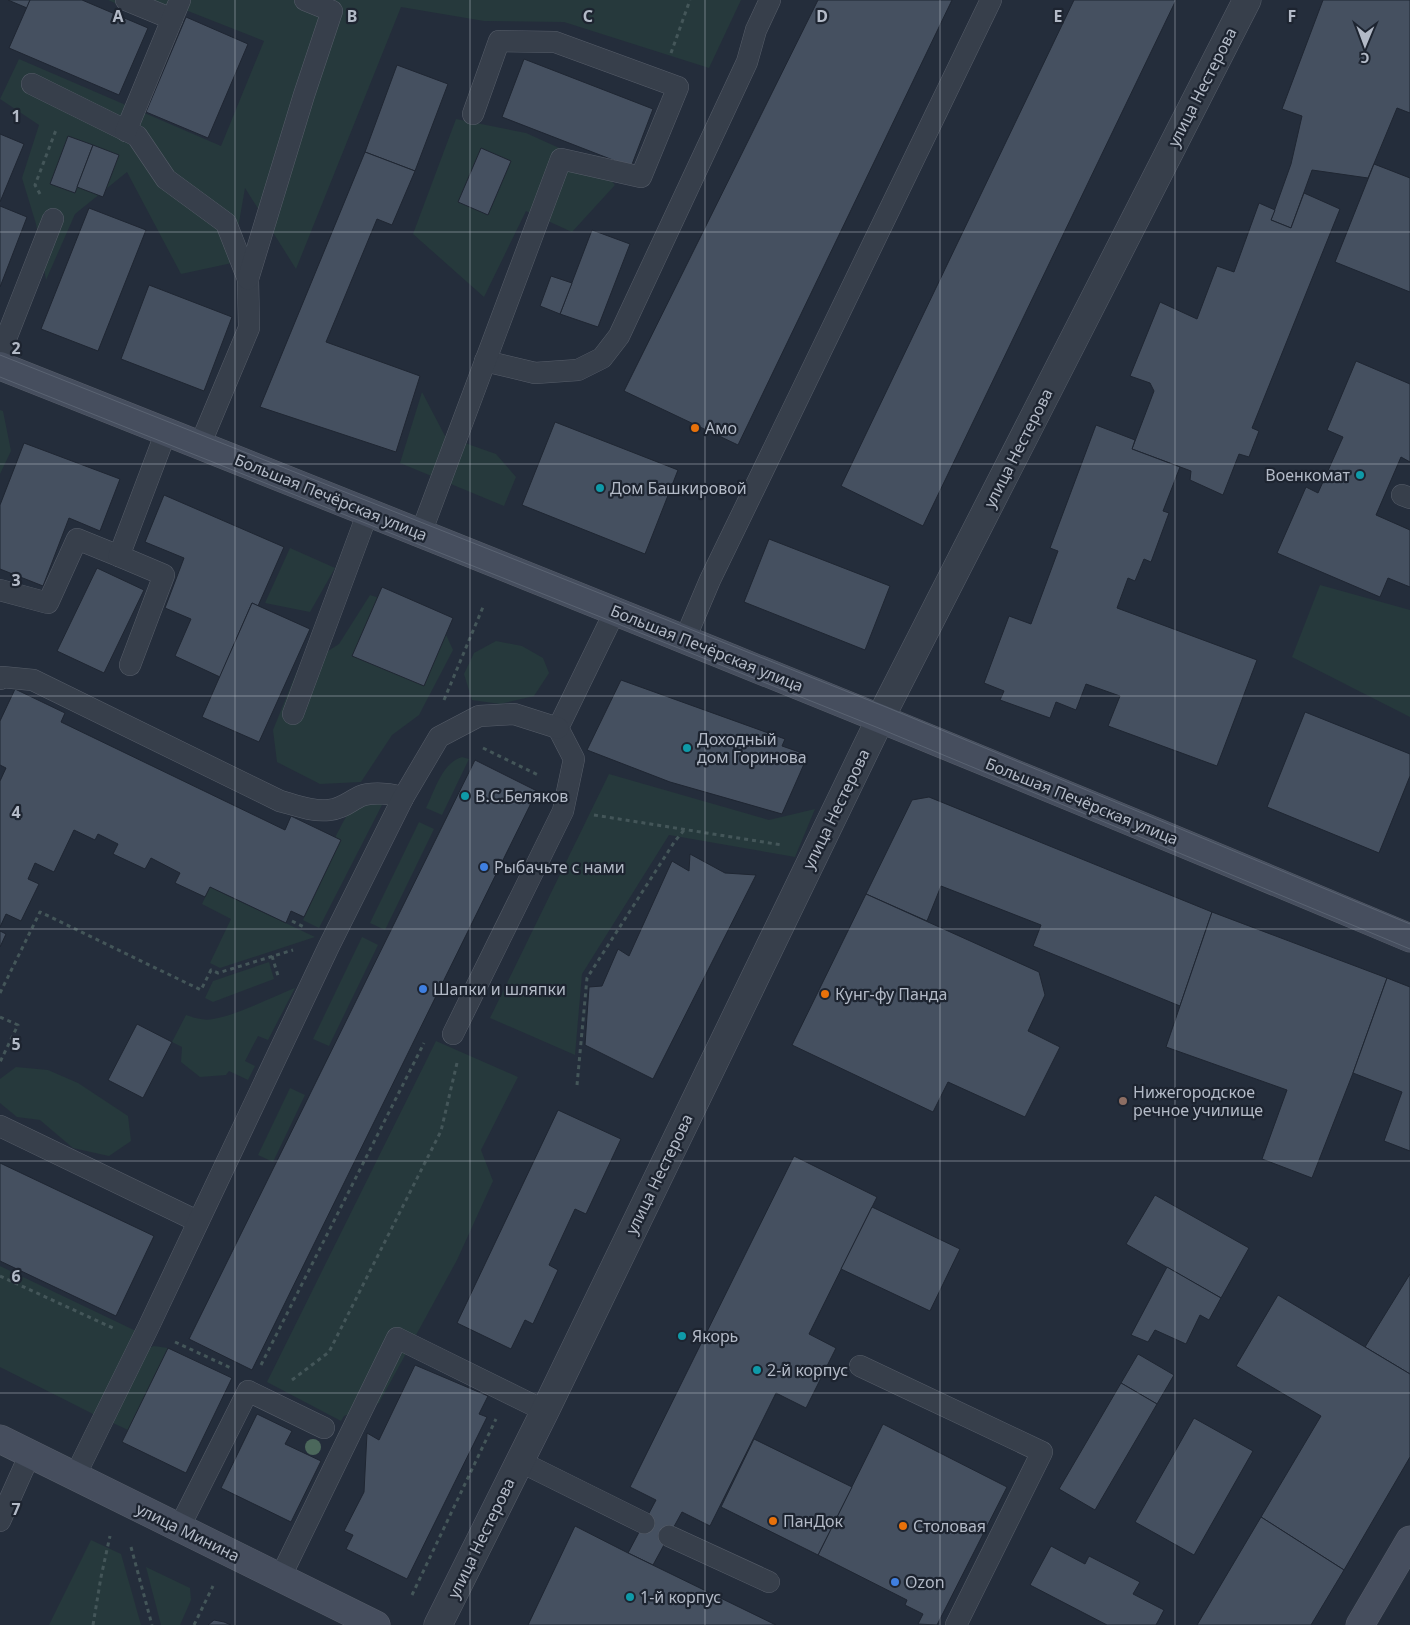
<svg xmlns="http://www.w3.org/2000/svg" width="1410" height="1625" font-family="'Noto Sans',sans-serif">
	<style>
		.green { fill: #26393c }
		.building { fill: #455060; stroke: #1f2632 }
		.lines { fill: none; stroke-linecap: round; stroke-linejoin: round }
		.lane-casing { stroke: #565d69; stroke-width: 22 }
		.street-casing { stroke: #565d69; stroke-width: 29 }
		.secondary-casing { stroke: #565d69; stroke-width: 29 }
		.path { stroke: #445659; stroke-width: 3; stroke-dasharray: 4 4; stroke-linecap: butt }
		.lane { stroke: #373f4b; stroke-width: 21 }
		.street { stroke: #373f4b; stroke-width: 28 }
		.secondary { stroke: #464e5e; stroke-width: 28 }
		.tram { stroke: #5a6372; stroke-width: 1 }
		.tree { fill: #4b675b }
		.grid { fill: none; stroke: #b3bac7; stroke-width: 1; stroke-opacity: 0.55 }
		.food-dot { fill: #e8710a; stroke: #1d2430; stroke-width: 2 }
		.culture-dot { fill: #0f9aa8; stroke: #1d2430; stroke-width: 2 }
		.shop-dot { fill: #3f7fe0; stroke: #1d2430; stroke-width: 2 }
		.education-dot { fill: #8d6e63; stroke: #1d2430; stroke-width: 2 }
		.labels { text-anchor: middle; stroke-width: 4.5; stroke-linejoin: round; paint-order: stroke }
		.street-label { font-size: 16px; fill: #b3bac7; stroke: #1d2430 }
		.poi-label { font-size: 16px; fill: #b3bac7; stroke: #1d2430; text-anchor: start }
		.grid-label { font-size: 16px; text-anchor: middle; font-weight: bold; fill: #b3bac7; stroke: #1d2430; stroke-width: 4.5; stroke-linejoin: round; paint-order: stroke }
	</style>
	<rect width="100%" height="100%" fill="#242d3b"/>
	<g class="green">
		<polygon points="108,0 741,0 709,68 564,22 484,21 401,7 296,269 245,188 232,263 181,274 127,172 75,214 46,280 36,224 22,178 39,125 0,99 19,59 221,146 264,41 188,11 145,16"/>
		<polygon points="456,119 526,133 597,165 615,185 572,232 526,211 484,297 413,234"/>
		<polygon points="422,392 445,436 496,454 516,477 504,506 400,463"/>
		<polygon points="0,410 3,411 11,451 0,474"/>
		<polygon points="290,548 335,568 310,612 265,603"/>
		<polygon points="1320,585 1410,610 1410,717 1292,657"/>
		<polygon points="370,595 438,617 453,650 419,715 392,735 361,782 320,784 277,762 273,730 297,671 339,644"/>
		<polygon points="496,641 522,646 543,658 549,673 534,696 500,704 472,700 464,674 474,653"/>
		<path d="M462 757 469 759 442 815 426 808C435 790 442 763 462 757Z"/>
		<polygon points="609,774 769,820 815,809 795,857 669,835 582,974 575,1055 490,1018"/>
		<path d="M384 801 319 928 303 920 341 840 335 838C352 805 348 808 384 801Z"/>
		<polygon points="419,822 434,829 385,930 370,923"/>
		<polygon points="210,887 315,937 220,968 210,963 231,919 202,904"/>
		<polygon points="362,937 378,945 329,1046 313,1039"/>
		<polygon points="269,962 274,979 213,1002 205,998 213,981"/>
		<path d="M295 988 268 1040 258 1036 245 1061 255 1066 248 1080 229 1071 226 1075 200 1077 181 1062 182 1047 172 1042 186 1015C195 1018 204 1021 213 1019 237 1015 272 997 295 988Z"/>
		<polygon points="436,1041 518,1077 481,1150 493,1181 457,1260 379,1403 344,1416 341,1421 267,1382"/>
		<polygon points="16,1067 48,1070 78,1083 128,1116 131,1141 109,1156 73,1148 40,1120 17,1117 0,1103 0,1079"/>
		<polygon points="290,1088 305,1095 273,1162 258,1155"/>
		<polygon points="0,1266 136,1331 95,1415 0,1367"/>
		<polygon points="154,1346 168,1348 128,1430 113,1423 149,1348"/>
		<polygon points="91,1540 121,1554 141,1625 49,1625"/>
		<polygon points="146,1567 190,1588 191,1600 180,1625 161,1625"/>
	</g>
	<g class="building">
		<polygon points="8,0 30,0 27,8"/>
		<polygon points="30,0 82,0 148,28 119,95 9,48"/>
		<polygon points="818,0 952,0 738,445 624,391"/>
		<polygon points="1074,0 1176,0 923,526 841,486"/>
		<polygon points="1323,0 1410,0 1410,113 1397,108 1368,178 1312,170 1291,228 1271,220 1291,164 1302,116 1282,109"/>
		<polygon points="186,17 248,44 208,138 146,112"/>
		<polygon points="524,59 653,109 631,167 502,117"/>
		<polygon points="397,65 448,84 415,171 365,152"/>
		<polygon points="0,134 24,144 0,202"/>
		<polygon points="68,136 93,145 75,193 50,184"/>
		<polygon points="93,145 119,155 103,197 77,187"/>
		<polygon points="481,148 511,161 488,215 458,202"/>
		<polygon points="365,152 415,171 392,225 377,219 326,342 420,376 396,452 260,407"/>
		<polygon points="1374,164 1410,178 1410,292 1335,262"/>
		<polygon points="1304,193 1340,209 1252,428 1259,431 1249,457 1239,454 1223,495 1190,480 1191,471 1132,449 1154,391 1150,383 1130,376 1160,302 1197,319 1217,266 1234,272 1259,203 1275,210 1271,220 1291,228"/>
		<polygon points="0,206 27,217 0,287"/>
		<polygon points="89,208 146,230 98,351 41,329"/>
		<polygon points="592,230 630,244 598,327 560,314"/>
		<polygon points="551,276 572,283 560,314 540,306"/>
		<polygon points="149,285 232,317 204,391 121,359"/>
		<polygon points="1356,361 1410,384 1410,462 1401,457 1376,515 1410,530 1410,587 1388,578 1380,597 1277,553 1306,487 1318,493 1343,437 1327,430"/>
		<polygon points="555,422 678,470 645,554 522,505"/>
		<polygon points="1096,425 1135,440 1132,449 1180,467 1163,511 1169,513 1151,562 1144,559 1135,581 1128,578 1117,608 1257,660 1217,766 1108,726 1120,696 1086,684 1076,710 1056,702 1050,718 1000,700 1004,691 984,683 1009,616 1031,624 1058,551 1050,548"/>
		<polygon points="24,443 120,479 100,531 69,518 43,586 0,569 0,505"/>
		<polygon points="164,495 284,547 258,606 252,603 220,677 175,656 191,619 165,608 184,558 145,542"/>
		<polygon points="769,539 890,586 865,650 744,602"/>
		<polygon points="97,568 144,590 104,673 57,651"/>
		<polygon points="382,587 453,618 424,686 352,656"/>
		<polygon points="252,603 310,629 259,742 202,717"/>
		<polygon points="621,680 785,739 782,746 808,755 782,814 670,782 587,750"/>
		<polygon points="15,689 65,713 61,722 285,830 291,816 341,840 304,917 291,911 286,923 210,887 205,897 175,883 180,873 151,858 145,869 113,854 118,844 98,834 95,840 74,830 54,872 35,863 28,879 39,884 21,921 6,914 0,927 0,781 6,768 0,765 0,721"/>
		<polygon points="1305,712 1410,754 1410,776 1379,853 1267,807"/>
		<polygon points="475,760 537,791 252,1370 189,1339"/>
		<polygon points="929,797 1212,912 1180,1006 1033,946 1041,925 941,886 927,921 866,894 912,800"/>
		<polygon points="690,854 725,873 756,875 653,1079 585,1045 589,987 602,986 618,949 629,956 672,861 689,871"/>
		<polygon points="866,894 1039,972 1045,995 1028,1031 1060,1047 1025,1117 948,1082 933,1112 792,1045"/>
		<polygon points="1212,912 1387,978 1353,1073 1312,1178 1262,1159 1287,1090 1166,1047"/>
		<polygon points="0,931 6,934 0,947"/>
		<polygon points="1387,978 1410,987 1410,1151 1384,1141 1402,1092 1353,1073"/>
		<polygon points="137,1024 172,1042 143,1098 108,1080"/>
		<polygon points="558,1110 621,1139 586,1214 575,1209 549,1265 558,1270 533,1324 525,1320 511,1349 457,1323"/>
		<polygon points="794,1156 877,1197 809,1334 836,1348 806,1408 776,1393 710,1526 682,1512 653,1565 628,1553 656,1500 630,1487"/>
		<polygon points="0,1163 154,1236 116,1316 0,1261"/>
		<polygon points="1155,1195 1249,1248 1221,1298 1126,1244"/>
		<polygon points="872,1207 960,1249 930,1311 841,1269"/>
		<polygon points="1167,1267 1221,1298 1209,1320 1200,1315 1186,1344 1155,1330 1148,1342 1131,1335"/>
		<polygon points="1410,1274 1410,1374 1365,1347"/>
		<polygon points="1278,1295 1410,1374 1410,1457 1344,1570 1261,1517 1321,1416 1236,1366"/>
		<polygon points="168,1348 232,1378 186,1473 122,1442"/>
		<polygon points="1138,1354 1174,1375 1157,1404 1121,1383"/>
		<polygon points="415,1365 488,1396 479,1414 487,1417 407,1579 346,1549 353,1535 344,1531 364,1492 367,1433 379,1440"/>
		<polygon points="1121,1383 1157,1404 1095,1510 1059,1489"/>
		<polygon points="257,1414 292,1431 285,1444 321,1461 291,1522 221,1488"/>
		<polygon points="1194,1418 1253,1451 1194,1555 1135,1522"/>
		<polygon points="883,1424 1007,1487 937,1625 918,1624 923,1614 905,1605 907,1600 818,1555"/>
		<polygon points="754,1439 852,1487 818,1555 721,1507"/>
		<polygon points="1261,1517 1344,1570 1311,1625 1197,1625"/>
		<polygon points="575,1526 628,1553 776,1625 528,1625"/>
		<polygon points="1051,1546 1085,1564 1089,1556 1140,1582 1133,1594 1164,1610 1156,1625 1107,1625 1030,1585"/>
		<polygon points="214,1620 224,1622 231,1625 208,1625"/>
	</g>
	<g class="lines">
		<g class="lane-casing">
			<g id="lane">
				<polyline points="126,0 172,19"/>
				<polyline points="32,84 137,136 166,179 226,223 248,279 249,328 200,445"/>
				<polyline points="126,131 180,0"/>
				<polyline points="248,279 304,95 332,11 305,0"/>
				<polyline points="0,354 53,219"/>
				<polyline points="485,361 535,373 578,370 602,358 619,336 747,62 756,30 770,0"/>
				<polyline points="1402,495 1410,498"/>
				<polyline points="421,533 561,159 641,177 678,87 555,42 499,41 473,114"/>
				<polyline points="0,590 48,603 77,539 119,556"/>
				<polyline points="685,639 710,580 991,0"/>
				<polyline points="130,665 164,575 119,556 166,432"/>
				<path d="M0 679 2 677 33 680 280 801C295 805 312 812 329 810 342 809 350 801 361 796 371 792 393 793 403 798"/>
				<polyline points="293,714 368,512"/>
				<polyline points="453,1034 563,811 574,759 558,728 615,611"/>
				<polyline points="0,1126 197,1221"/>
				<polyline points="860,1366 1042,1452 956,1625"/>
				<polyline points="519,1461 644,1523"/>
				<polyline points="75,1476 148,1328 329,946 403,798 439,737 479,716 514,714 558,728"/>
				<polyline points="0,1521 30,1454"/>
				<polyline points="179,1528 248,1391 324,1428"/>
				<polyline points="669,1536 769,1582"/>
				<polyline points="280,1578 397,1338 545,1411"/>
			</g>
		</g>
		<g class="street-casing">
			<polyline id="street" points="438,1625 545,1411 886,707 1247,0"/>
		</g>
		<g class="secondary-casing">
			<g id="secondary">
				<path d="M0 366C472 553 942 741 1410 938"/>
				<polyline points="0,1439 376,1625"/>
				<polyline points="1360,1625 1410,1540"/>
			</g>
		</g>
		<g class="path">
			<polyline points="671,53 690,0"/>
			<polyline points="40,194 35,185 56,130"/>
			<polyline points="444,700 483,607"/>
			<polyline points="483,748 540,776"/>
			<polyline points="594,815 782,845"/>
			<polyline points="292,921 304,927"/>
			<polyline points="272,956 279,979"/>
			<polyline points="0,993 40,912 201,990 211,970 218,973 293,950"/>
			<polyline points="0,1017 18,1025 0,1062"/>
			<polyline points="577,1085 587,978 675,841 685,829"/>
			<polyline points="0,1276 115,1329"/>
			<polyline points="175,1342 231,1368"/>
			<polyline points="261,1365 424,1043"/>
			<polyline points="292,1380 329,1352 441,1131 457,1063"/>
			<polyline points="131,1547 152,1625"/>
			<polyline points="412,1595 496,1419"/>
			<polyline points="93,1625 101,1577 110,1536"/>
			<polyline points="194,1625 213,1586"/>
		</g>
		<use href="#lane" class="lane"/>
		<use href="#street" class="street"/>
		<use href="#secondary" class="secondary"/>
		<g class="tram">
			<polyline points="0,355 886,707 1410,924"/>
			<polyline points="0,377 876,727 1410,949"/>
		</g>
	</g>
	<circle class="tree" cx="313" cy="1447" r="8"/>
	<path class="grid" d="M235 0V1625M470 0V1625M705 0V1625M940 0V1625M1175 0V1625M0 232H1410M0 464H1410M0 696H1410M0 929H1410M0 1161H1410M0 1393H1410"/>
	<g class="food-dot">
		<circle cx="695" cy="428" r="5"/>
		<circle cx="825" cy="994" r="5"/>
		<circle cx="773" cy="1521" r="5"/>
		<circle cx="903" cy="1526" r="5"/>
	</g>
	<g class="culture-dot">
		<circle cx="1360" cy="475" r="5"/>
		<circle cx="600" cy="488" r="5"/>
		<circle cx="687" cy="748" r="5"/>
		<circle cx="465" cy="796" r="5"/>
		<circle cx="682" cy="1336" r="5"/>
		<circle cx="757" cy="1370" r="5"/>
		<circle cx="630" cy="1597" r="5"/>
	</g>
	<g class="shop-dot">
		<circle cx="484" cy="867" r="5"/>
		<circle cx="423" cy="989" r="5"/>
		<circle cx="895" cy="1582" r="5"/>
	</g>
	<circle class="education-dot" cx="1123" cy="1101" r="5"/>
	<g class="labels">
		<g class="street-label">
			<text transform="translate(1202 87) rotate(-63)" y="6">улица Нестерова</text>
			<text transform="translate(1018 448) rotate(-63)" y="6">улица Нестерова</text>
			<text transform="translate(331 497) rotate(22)" y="6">Большая Печёрская улица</text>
			<text transform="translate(707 648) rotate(22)" y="6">Большая Печёрская улица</text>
			<text transform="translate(1082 801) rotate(22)" y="6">Большая Печёрская улица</text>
			<text transform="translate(836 809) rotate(-64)" y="6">улица Нестерова</text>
			<text transform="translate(659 1174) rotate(-64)" y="6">улица Нестерова</text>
			<text transform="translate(188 1532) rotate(26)" y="6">улица Минина</text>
			<text transform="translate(481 1538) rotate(-64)" y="6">улица Нестерова</text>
		</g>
		<g class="poi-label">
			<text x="705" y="434">Амо</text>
			<text x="1350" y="481" text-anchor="end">Военкомат</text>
			<text x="610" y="494">Дом Башкировой</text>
			<text x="697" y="745">Доходный<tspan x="697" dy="18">дом Горинова</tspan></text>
			<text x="475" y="802">В.С.Беляков</text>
			<text x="494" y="873">Рыбачьте с нами</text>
			<text x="433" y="995">Шапки и шляпки</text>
			<text x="835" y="1000">Кунг-фу Панда</text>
			<text x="1133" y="1098">Нижегородское<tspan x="1133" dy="18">речное училище</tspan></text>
			<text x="692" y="1342">Якорь</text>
			<text x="767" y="1376">2-й корпус</text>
			<text x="783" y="1527">ПанДок</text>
			<text x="913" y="1532">Столовая</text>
			<text x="905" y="1588">Ozon</text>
			<text x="640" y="1603">1-й корпус</text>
		</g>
	</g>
	<g class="grid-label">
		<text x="118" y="22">A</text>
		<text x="352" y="22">B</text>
		<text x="588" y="22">C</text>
		<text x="822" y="22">D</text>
		<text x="1058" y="22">E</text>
		<text x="1292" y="22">F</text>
		<text x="16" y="122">1</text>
		<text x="16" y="354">2</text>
		<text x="16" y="586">3</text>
		<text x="16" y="818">4</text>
		<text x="16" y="1050">5</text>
		<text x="16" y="1282">6</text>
		<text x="16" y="1515">7</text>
	</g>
	<g transform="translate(1365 45) rotate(181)" stroke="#1d2430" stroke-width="4" paint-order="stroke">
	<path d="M0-4L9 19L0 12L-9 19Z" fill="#b3bac7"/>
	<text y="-8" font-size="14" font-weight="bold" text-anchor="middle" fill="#b3bac7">С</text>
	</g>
</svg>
